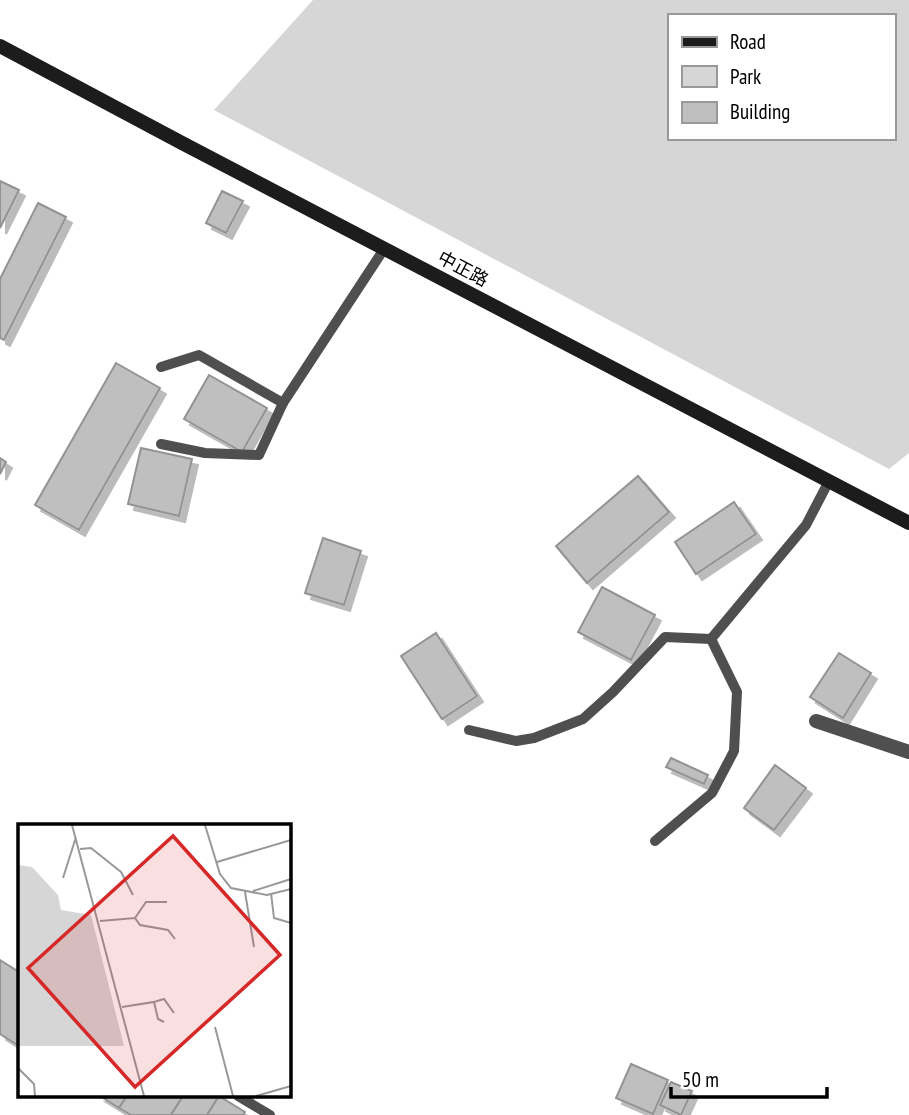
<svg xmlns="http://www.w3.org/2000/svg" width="909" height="1115" font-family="'PT Sans Narrow','Noto Sans TC',sans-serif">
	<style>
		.green { fill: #d6d6d6; fill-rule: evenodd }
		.building { fill: #bfbfbf; stroke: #939393; stroke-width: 2; filter: url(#shadow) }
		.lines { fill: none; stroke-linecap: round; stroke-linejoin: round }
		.service { stroke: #4f4f4f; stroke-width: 10 }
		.minor { stroke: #4f4f4f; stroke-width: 14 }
		.secondary { stroke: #1c1c1c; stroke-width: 14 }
		.labels { text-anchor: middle; stroke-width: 5; stroke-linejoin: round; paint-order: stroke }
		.street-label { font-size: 18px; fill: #000; stroke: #fff }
		.inset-road { fill: none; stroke: #999; stroke-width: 2 }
		.view { fill: #d62828; fill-opacity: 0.15; stroke: #d62828; stroke-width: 3.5 }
		.inset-edge { fill: none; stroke: #000; stroke-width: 3.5 }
	</style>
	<defs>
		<filter id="shadow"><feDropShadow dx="6" dy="6" stdDeviation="0" flood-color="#0004"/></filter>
	</defs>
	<rect width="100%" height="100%" fill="#fff"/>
	<path class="green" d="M313 0H909V453L889 469 214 110ZM669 16H893V138H669Z"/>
	<g class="building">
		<polygon points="0,181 19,190 0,228"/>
		<polygon points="222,191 243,201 226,233 206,223"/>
		<polygon points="38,203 66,217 4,340 0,338 0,279"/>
		<polygon points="116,363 160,388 79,530 35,505"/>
		<polygon points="209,375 267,408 242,452 184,419"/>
		<polygon points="141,448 192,459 179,516 128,504"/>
		<polygon points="0,458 6,462 0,474"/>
		<polygon points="638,476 669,512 587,583 556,546"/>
		<polygon points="734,502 756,534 696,574 675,542"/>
		<polygon points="323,538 361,551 344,605 305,593"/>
		<polygon points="602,587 655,615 631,660 578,632"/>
		<polygon points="436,633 477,696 442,719 401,656"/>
		<polygon points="839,653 871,673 843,718 810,697"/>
		<polygon points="671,758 708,775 704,784 666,767"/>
		<polygon points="775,765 806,788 774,830 744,808"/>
		<polygon points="0,960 19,972 19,1046 0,1034"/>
		<polygon points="631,1064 668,1080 653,1114 616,1098"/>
		<polygon points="671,1082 692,1091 681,1115 660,1105"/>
		<polygon points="100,1096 127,1096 119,1108"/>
		<polygon points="127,1096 183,1096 171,1115 131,1115 119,1108"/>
		<polygon points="183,1096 219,1096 207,1115 171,1115"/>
		<polygon points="219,1096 245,1112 243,1115 207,1115"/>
	</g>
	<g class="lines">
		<g class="service">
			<polyline points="161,367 199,355 283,403 384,249"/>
			<polyline points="161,444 205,453 259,455 283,403"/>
			<polyline points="469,730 516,741 534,738 583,719 613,692 665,637 711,639 806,525 829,481"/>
			<polyline points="655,841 712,793 734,751 737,692 711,639"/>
			<polyline points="238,1096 270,1115"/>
		</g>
		<polyline class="minor" points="816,721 909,752"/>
		<polyline class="secondary" points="0,46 182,143 909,523"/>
	</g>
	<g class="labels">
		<g class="street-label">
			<text transform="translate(463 269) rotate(28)" y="6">中正路</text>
		</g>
	</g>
	<g transform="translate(18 824)">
		<rect width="273" height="273" fill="#fff"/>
		<path d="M0 41 14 43 40 71 43 86 73 91 106 222H0Z" fill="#d6d6d6"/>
		<path class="inset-road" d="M54 1 126 272M187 1 202 50 213 64 249 71 273 65M62 25 73 24 103 48 115 71M199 38 273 16M45 54 58 13M235 67 273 55M227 68 236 123M253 69 256 94 273 99M117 94 128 78H149M82 97 117 94 122 101 150 106 157 115M136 178 146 175 156 189M104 183 136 178 140 195 146 198M197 203 215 272M0 244 16 260 17 272M238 272 273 262"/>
		<path class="view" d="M155 12 262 131 117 263 10 144Z"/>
		<rect width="273" height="273" class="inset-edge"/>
	</g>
	<rect x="668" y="14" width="228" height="126" fill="#ffffff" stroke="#999999" stroke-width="2"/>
	<rect x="682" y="37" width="35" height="10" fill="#1c1c1c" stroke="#999999" stroke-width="2"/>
	<text x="730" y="49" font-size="21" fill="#000000">Road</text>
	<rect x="682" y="66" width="35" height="21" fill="#d6d6d6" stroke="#999999" stroke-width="2"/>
	<text x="730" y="84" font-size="21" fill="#000000">Park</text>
	<rect x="682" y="102" width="35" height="21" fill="#bfbfbf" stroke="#999999" stroke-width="2"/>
	<text x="730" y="119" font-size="21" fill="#000000">Building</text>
	<path d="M671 1087v10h156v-10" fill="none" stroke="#000000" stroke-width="3.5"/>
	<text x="682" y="1087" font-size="21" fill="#000000" stroke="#ffffff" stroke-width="5" paint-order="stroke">50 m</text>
</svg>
